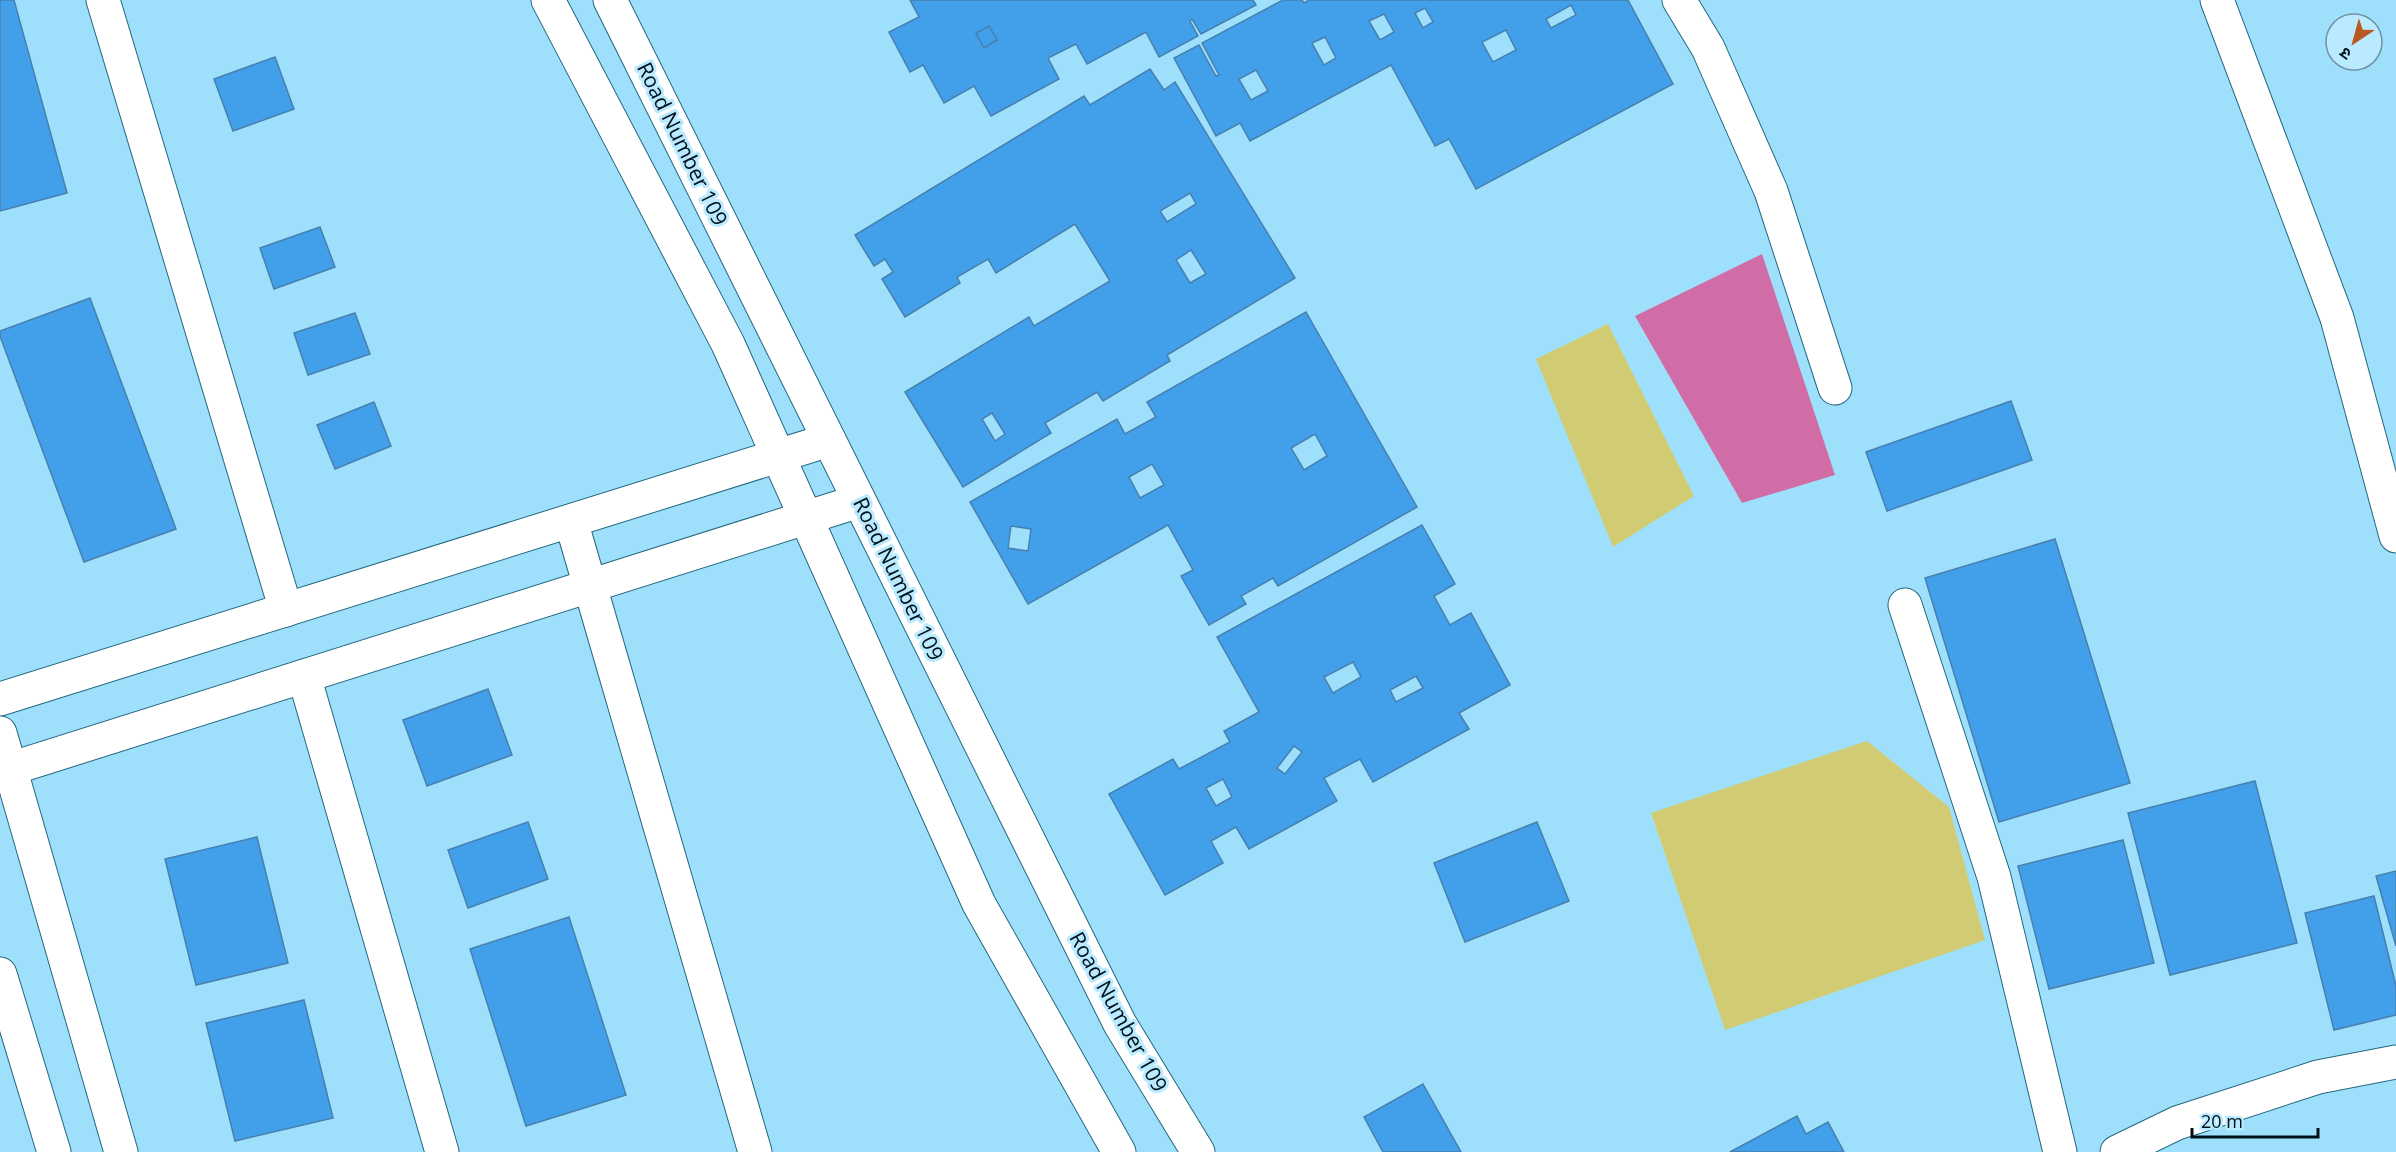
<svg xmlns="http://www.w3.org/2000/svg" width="2396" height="1152" font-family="'Open Sans','Noto Sans Devanagari',sans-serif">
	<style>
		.green { fill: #d1cc73 }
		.water { fill: #d06da6 }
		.building { fill: #42a0ea; stroke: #477faf; stroke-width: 1.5; fill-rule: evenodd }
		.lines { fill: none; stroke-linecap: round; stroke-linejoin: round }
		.minor-casing { stroke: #24677f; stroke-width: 35 }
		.minor { stroke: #fff; stroke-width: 33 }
		.labels { text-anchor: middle; stroke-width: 6; stroke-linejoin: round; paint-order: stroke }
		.street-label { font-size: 21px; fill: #00111a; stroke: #baeaff }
	</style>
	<rect width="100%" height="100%" fill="#9ee0fb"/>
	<g class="green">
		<polygon points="1608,324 1694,496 1613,547 1536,359"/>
		<polygon points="1867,741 1949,807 1985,940 1725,1030 1651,813"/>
	</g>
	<polygon class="water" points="1762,254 1835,475 1742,503 1635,316"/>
	<g class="building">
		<polygon points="0,0 14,0 67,193 0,211"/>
		<polygon points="910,0 1253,0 1256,5 1201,34 1192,19 1190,21 1198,36 1159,57 1146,32 1087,64 1076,44 1048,58 1059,79 991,116 974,86 944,103 923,65 910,72 889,32 919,17"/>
		<path d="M1283 0H1302L1304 3 1309 0H1628L1673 84 1476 189 1449 139 1435 146 1391 65 1250 141 1240 123 1216 136 1174 58 1199 45 1216 76 1219 75 1202 43ZM1571 5 1576 15 1551 28 1546 19ZM1425 8 1433 22 1423 28 1415 13ZM1384 14 1394 32 1380 40 1369 21ZM1506 30 1516 50 1493 62 1482 42ZM1325 37 1336 58 1324 65 1312 43ZM1256 70 1268 91 1251 100 1239 79Z"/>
		<polygon points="989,26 997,40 984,48 976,33"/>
		<polygon points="275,57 294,109 233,131 214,79"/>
		<path d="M1150 69 1164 90 1175 82 1295 278 1167 355 1170 361 1103 401 1097 392 1045 423 1051 433 963 487 905 392 1029 317 1034 326 1110 281 1075 224 996 273 988 259 957 277 960 283 905 317 882 279 893 272 885 259 874 266 855 235 1084 96 1090 105ZM1190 193 1196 204 1167 222 1160 211ZM1191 250 1206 274 1190 283 1176 260ZM992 413 1005 434 995 441 982 419Z"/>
		<polygon points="320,227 335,267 274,289 260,248"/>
		<polygon points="90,298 176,529 84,562 0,336 0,331"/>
		<path d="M1306 312 1417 507 1278 586 1273 578 1241 596 1246 604 1209 625 1181 576 1193 570 1168 525 1028 604 970 502 1117 419 1125 434 1156 417 1147 402ZM1315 434 1327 456 1304 470 1291 448ZM1152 464 1164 485 1140 498 1129 477ZM1011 526 1031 529 1028 551 1008 548Z"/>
		<polygon points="355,313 370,354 308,375 294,333"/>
		<polygon points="2011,401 2032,460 1887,511 1866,452"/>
		<polygon points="374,402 391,446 335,469 317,425"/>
		<path d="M1422 525 1455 584 1434 596 1450 625 1471 613 1510 685 1459 713 1469 729 1373 782 1360 759 1324 778 1337 801 1249 849 1236 827 1211 841 1223 863 1165 895 1109 794 1173 759 1179 769 1230 742 1224 731 1259 712 1217 637ZM1353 662 1361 677 1333 693 1324 677ZM1416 676 1423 688 1396 702 1390 690ZM1294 746 1302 752 1285 774 1277 768ZM1223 779 1232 797 1216 806 1206 788Z"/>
		<polygon points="2055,539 2130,783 1999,822 1925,578"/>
		<polygon points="488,689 512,755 427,786 403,720"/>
		<polygon points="2255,781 2297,943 2170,975 2128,813"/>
		<polygon points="528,822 548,879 468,908 448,850"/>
		<polygon points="1537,822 1569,901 1465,942 1434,863"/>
		<polygon points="257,837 288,963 196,985 165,859"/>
		<polygon points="2123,840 2154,963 2049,989 2018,866"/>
		<polygon points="2396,871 2396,946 2376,876"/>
		<polygon points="2374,896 2396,986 2396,1015 2334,1030 2305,913"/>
		<polygon points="569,917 626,1095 526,1126 470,949"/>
		<polygon points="304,1000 333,1118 235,1141 206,1023"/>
		<polygon points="1423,1084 1461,1152 1383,1152 1364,1117"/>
		<polygon points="1797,1116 1806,1134 1828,1122 1844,1152 1730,1152"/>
	</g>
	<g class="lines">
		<g class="minor-casing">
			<g id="minor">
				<polyline points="103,0 286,610"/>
				<polyline points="548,0 728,344 979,904 1119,1152"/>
				<polyline points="610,0 1120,1024 1198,1152"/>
				<polyline points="1679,0 1708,48 1771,191 1835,388"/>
				<polyline points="2217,0 2337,318 2396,536"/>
				<polyline points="571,521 755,1152"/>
				<polyline points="1905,605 1994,877 2060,1152"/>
				<polyline points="304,676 442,1152"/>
				<polyline points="0,699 829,440"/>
				<polyline points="0,733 121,1152"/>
				<polyline points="0,772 859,501"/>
				<polyline points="0,974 54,1152"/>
				<polyline points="2117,1152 2177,1123 2318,1077 2396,1062"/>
			</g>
		</g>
		<use href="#minor" class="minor"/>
	</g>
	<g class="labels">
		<g class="street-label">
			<text transform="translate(682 144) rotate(64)" y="7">Road Number 109</text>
			<text transform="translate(898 579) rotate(64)" y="7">Road Number 109</text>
			<text transform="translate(1118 1012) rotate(61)" y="7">Road Number 109</text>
		</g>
	</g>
	<g transform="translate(2354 42) rotate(216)"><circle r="28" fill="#baeaff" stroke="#7093a3" stroke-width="1.5"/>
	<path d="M0-4.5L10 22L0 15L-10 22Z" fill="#bb5821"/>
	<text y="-9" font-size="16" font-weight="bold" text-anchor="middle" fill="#00111a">उ</text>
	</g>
	<path d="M2192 1128v9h126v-9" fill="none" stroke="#00111a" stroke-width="3"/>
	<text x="2201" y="1128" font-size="18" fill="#00111a" stroke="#baeaff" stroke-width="4.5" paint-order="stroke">20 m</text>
</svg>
